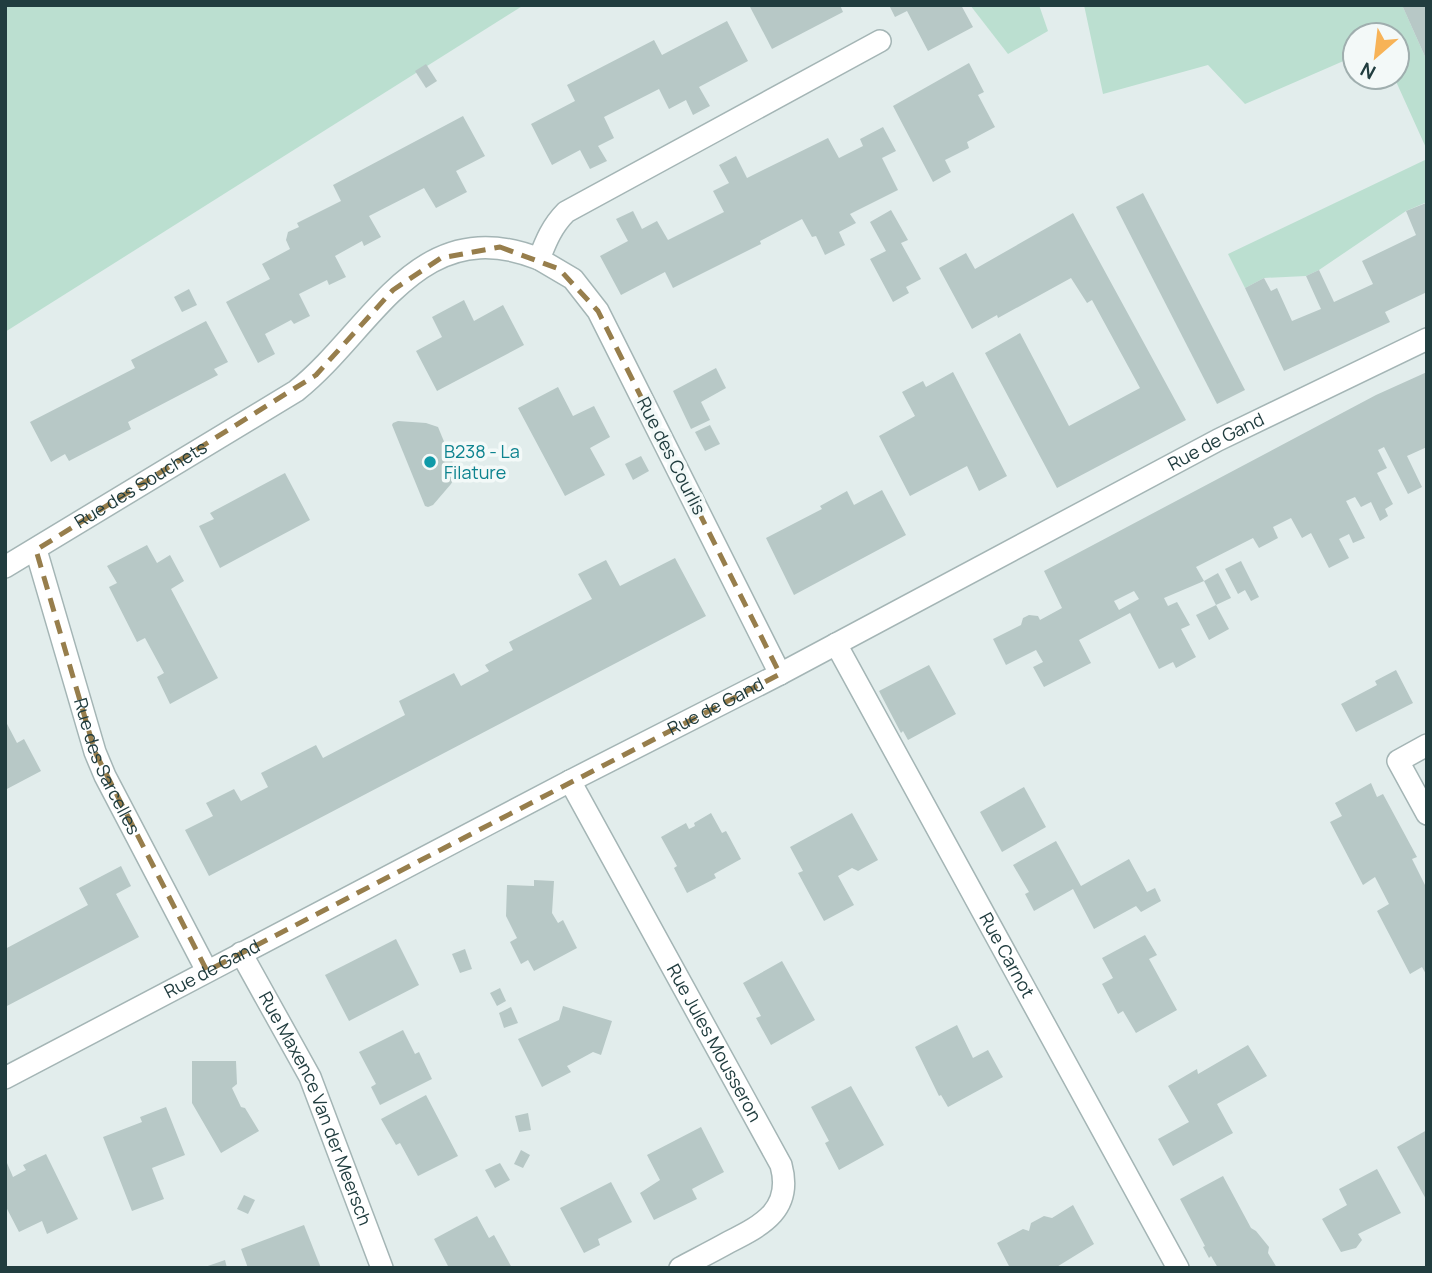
<svg xmlns="http://www.w3.org/2000/svg" width="1432" height="1273" font-family="Manrope,sans-serif">
	<style>
		.green { fill: #bbdfd0 }
		.building { fill: #b7c8c6; fill-rule: evenodd }
		.lines { fill: none; stroke-linecap: round; stroke-linejoin: round }
		.minor-casing { stroke: #a4b5b5; stroke-width: 24 }
		.minor { stroke: #fff; stroke-width: 21 }
		.marked { fill: none; stroke: #977e4c; stroke-width: 5; stroke-dasharray: 14 9; stroke-linejoin: round }
		.culture-dot { fill: #0f9aa8; stroke: #f3f9f8; stroke-width: 2.5 }
		.labels { text-anchor: middle; stroke-width: 7; stroke-linejoin: round; paint-order: stroke }
		.street-label { font-size: 18px; fill: #213d3f; stroke: #f3f9f8 }
		.culture-label { font-size: 18px; fill: #0d838f; stroke: #f3f9f8; text-anchor: start }
	</style>
	<rect width="100%" height="100%" fill="#e2edec"/>
	<g class="green">
		<polygon points="5,5 524,5 5,332"/>
		<polygon points="970,5 1039,5 1048,31 1008,54"/>
		<polygon points="1084,5 1402,5 1427,61 1427,150 1394,77 1397,77 1397,35 1355,35 1355,56 1245,104 1208,65 1103,94"/>
		<polygon points="1427,159 1427,202 1406,211 1319,270 1306,276 1264,278 1245,288 1228,254"/>
	</g>
	<g class="building">
		<polygon points="749,5 840,5 843,12 772,49"/>
		<polygon points="889,5 961,5 973,27 928,51 907,11 895,17"/>
		<polygon points="1402,5 1427,5 1427,61"/>
		<polygon points="727,21 748,61 699,87 710,106 693,115 686,100 669,109 659,89 604,117 614,138 598,146 607,161 590,169 580,150 552,165 531,124 575,101 567,85 654,40 662,55"/>
		<polygon points="969,63 984,92 978,95 995,127 967,142 969,148 945,160 951,172 933,182 893,106"/>
		<polygon points="426,64 437,81 426,88 415,71"/>
		<polygon points="463,116 485,156 456,171 467,192 436,208 424,188 369,216 381,237 364,246 362,241 335,256 346,277 329,285 327,280 299,294 310,316 294,324 291,320 265,334 275,354 258,363 226,302 270,279 262,264 290,249 286,240 288,232 299,227 297,223 341,201 333,185"/>
		<polygon points="883,127 896,151 882,158 898,190 850,214 856,223 839,232 845,245 825,255 816,236 812,237 802,219 760,241 761,244 673,288 665,272 621,295 600,256 628,241 616,219 633,211 642,229 657,221 668,240 724,212 713,191 729,183 719,165 736,156 747,178 828,138 839,158 863,146 860,139"/>
		<polygon points="1143,193 1245,390 1217,404 1116,207"/>
		<polygon points="1426,203 1427,292 1385,312 1390,322 1284,371 1245,288 1264,278 1271,291 1277,288 1292,321 1321,309 1306,276 1319,270 1334,302 1373,284 1362,261 1416,235 1406,211"/>
		<polygon points="891,210 908,240 901,243 921,279 906,287 909,293 893,302 870,259 886,251 870,222"/>
		<polygon points="1073,213 1186,420 1057,488 985,353 1020,333 1069,426 1140,388 1092,300 1087,303 1071,278 998,318 997,315 972,329 939,268 966,253 975,269"/>
		<polygon points="189,289 197,305 182,312 174,297"/>
		<polygon points="464,300 474,321 503,305 524,345 437,391 416,351 442,337 432,317"/>
		<polygon points="206,321 228,362 214,369 218,375 128,422 131,429 69,461 65,454 51,462 30,422 135,368 131,360"/>
		<polygon points="716,368 726,388 701,402 710,420 691,429 673,391"/>
		<polygon points="953,372 1007,476 979,491 967,466 910,496 879,436 915,416 902,392 923,381 926,387"/>
		<path d="M1427 372V447L1407 456 1422 487 1408 494 1384 447 1378 450 1387 468 1377 473 1393 504 1385 509 1388 516 1380 521 1371 502 1361 507 1355 497 1346 501 1365 538 1353 543 1349 534 1339 539 1349 558 1329 568 1311 533 1302 538 1291 518 1273 527 1278 538 1259 548 1253 538 1196 567 1204 581 1164 598 1168 606 1177 602 1190 625 1181 629 1196 657 1176 668 1173 662 1159 669 1130 613 1079 640 1091 663 1044 687 1033 667 1043 662 1036 650 1006 665 993 639 1021 625 1023 618 1029 615 1038 616 1040 620 1062 608 1044 571 1376 395ZM1134 591 1139 599 1119 610 1114 601Z"/>
		<polygon points="558,387 573,416 594,406 610,437 590,448 605,475 565,496 518,408"/>
		<polygon points="398,421 426,423 438,427 457,473 451,484 433,505 428,507 425,506 392,425 393,423"/>
		<polygon points="710,425 720,444 705,451 695,432"/>
		<polygon points="641,456 649,471 633,480 625,464"/>
		<polygon points="285,473 310,520 220,568 199,526 214,519 210,513"/>
		<polygon points="882,490 906,535 794,595 766,538 822,509 820,506 847,491 854,505"/>
		<polygon points="147,545 157,563 170,555 184,581 171,589 218,678 170,704 157,677 164,673 145,638 137,642 109,587 117,583 107,566"/>
		<polygon points="675,558 706,616 209,876 185,830 213,816 206,803 234,789 241,801 268,787 261,773 316,745 323,758 405,715 399,701 454,673 461,686 489,671 485,665 513,650 509,642 592,599 578,574 606,560 620,586"/>
		<polygon points="1241,561 1259,597 1251,601 1245,590 1238,594 1225,569"/>
		<polygon points="1218,573 1231,598 1216,605 1204,581"/>
		<polygon points="1216,605 1229,629 1209,640 1196,615"/>
		<polygon points="929,665 956,714 908,740 903,731 901,733 879,691"/>
		<polygon points="1396,670 1413,703 1356,732 1341,704 1377,685 1375,681"/>
		<polygon points="5,720 17,743 24,739 41,771 5,790"/>
		<polygon points="1371,783 1377,797 1383,794 1417,857 1412,859 1425,885 1427,884 1427,976 1422,967 1410,974 1377,911 1389,904 1375,877 1363,885 1330,822 1342,816 1335,803"/>
		<polygon points="1024,787 1046,827 1002,852 980,812"/>
		<polygon points="711,813 722,833 726,831 741,859 714,874 716,878 687,893 674,868 677,866 661,837 686,823 689,829 695,826 694,823"/>
		<polygon points="852,813 878,860 858,871 852,868 838,876 854,905 824,921 798,873 803,871 790,847"/>
		<polygon points="1056,841 1081,886 1129,859 1147,892 1155,888 1161,901 1141,912 1136,906 1094,929 1073,889 1034,911 1025,894 1029,892 1013,865"/>
		<polygon points="121,866 131,886 116,894 139,937 5,1007 5,949 88,905 79,888"/>
		<polygon points="534,880 554,881 552,913 558,923 563,920 577,948 534,971 528,960 521,964 510,942 517,938 506,916 507,885 534,886"/>
		<polygon points="1145,935 1157,955 1149,959 1177,1010 1136,1033 1123,1011 1118,1014 1102,984 1113,978 1102,958"/>
		<polygon points="396,939 419,985 349,1021 325,975"/>
		<polygon points="465,949 472,969 460,973 452,954"/>
		<polygon points="782,961 815,1020 771,1045 756,1018 761,1016 743,983"/>
		<polygon points="500,988 506,1001 497,1006 490,993"/>
		<polygon points="563,1006 612,1021 601,1055 593,1052 571,1064 567,1066 571,1072 542,1087 518,1039 559,1020"/>
		<polygon points="511,1007 518,1023 504,1028 499,1013"/>
		<polygon points="957,1025 973,1058 988,1050 1003,1077 948,1107 941,1095 939,1096 915,1047"/>
		<polygon points="403,1030 415,1054 419,1052 432,1079 380,1105 371,1087 376,1084 359,1052"/>
		<polygon points="1248,1045 1267,1076 1217,1104 1233,1133 1173,1166 1158,1139 1189,1122 1168,1086 1197,1069 1198,1074"/>
		<polygon points="192,1061 236,1061 237,1084 232,1088 241,1107 245,1108 259,1131 221,1153 192,1103"/>
		<polygon points="851,1086 884,1145 839,1170 825,1143 829,1141 811,1107"/>
		<polygon points="426,1095 458,1156 418,1176 400,1143 396,1145 381,1119"/>
		<polygon points="166,1107 185,1155 152,1168 164,1199 132,1211 103,1137 142,1122 140,1117"/>
		<polygon points="528,1113 531,1130 519,1132 515,1116"/>
		<polygon points="701,1127 724,1172 692,1189 697,1199 654,1220 640,1193 660,1180 647,1155"/>
		<polygon points="1427,1130 1427,1201 1397,1147"/>
		<polygon points="521,1150 530,1155 523,1168 514,1164"/>
		<polygon points="46,1154 78,1219 47,1234 42,1221 19,1232 5,1205 5,1164 7,1163 13,1177 26,1170 23,1165"/>
		<polygon points="500,1163 510,1180 495,1188 485,1170"/>
		<polygon points="1377,1169 1401,1213 1358,1234 1362,1240 1356,1248 1341,1252 1322,1219 1347,1205 1339,1189"/>
		<polygon points="1223,1176 1251,1228 1256,1231 1269,1247 1268,1253 1277,1268 1218,1268 1211,1256 1209,1258 1203,1247 1205,1246 1180,1199"/>
		<polygon points="611,1182 632,1222 598,1239 600,1245 584,1253 560,1208"/>
		<polygon points="244,1195 255,1200 248,1214 237,1209"/>
		<polygon points="1073,1205 1094,1244 1055,1268 1010,1268 997,1243 1023,1229 1029,1231 1031,1223 1044,1216 1052,1218"/>
		<polygon points="477,1216 489,1238 494,1235 512,1268 449,1268 434,1239"/>
		<polygon points="304,1225 321,1268 248,1268 241,1249"/>
		<polygon points="225,1260 227,1268 205,1268 205,1267"/>
	</g>
	<g class="lines">
		<g class="minor-casing">
			<g id="minor">
				<path id="s1" d="M36 550 95 752 105 776 207 971"/>
				<path id="s2" d="M5 567 296 391C373 330 418 210 539 259"/>
				<path id="s3" d="M836 644 1178 1268"/>
				<path d="M780 674 598 311 573 279 539 259C546 241 552 226 566 212L880 41"/>
				<polyline points="1427,745 1398,761 1427,814"/>
				<path id="s4" d="M570 781 781 1165C793 1209 763 1225 729 1242 713 1251 697 1259 680 1268"/>
				<path id="s5" d="M241 953 310 1077 382 1268"/>
				<path id="s6" d="M5 1078 570 781 780 674 1218 440 1427 339"/>
			</g>
		</g>
		<use href="#minor" class="minor"/>
	</g>
	<path class="marked" d="M500 247 559 269 598 311 780 674 207 971 95 752 36 550 316 375 393 290 441 258Z"/>
	<circle class="culture-dot" cx="430" cy="462" r="7"/>
	<g class="labels">
		<g class="street-label">
			<text dy="6" stroke="none"><textPath href="#s6" startOffset="1368">Rue de Gand</textPath></text>
			<text transform="translate(671 456) rotate(63)" y="6">Rue des Courlis</text>
			<text dy="6" stroke="none"><textPath href="#s2" startOffset="159">Rue des Souchets</textPath></text>
			<text dy="6" stroke="none"><textPath href="#s6" startOffset="802">Rue de Gand</textPath></text>
			<text dy="6" stroke="none"><textPath href="#s1" startOffset="228">Rue des Sarcelles</textPath></text>
			<text dy="6" stroke="none"><textPath href="#s3" startOffset="355">Rue Carnot</textPath></text>
			<text dy="6" stroke="none"><textPath href="#s6" startOffset="234">Rue de Gand</textPath></text>
			<text dy="6" stroke="none"><textPath href="#s4" startOffset="299">Rue Jules Mousseron</textPath></text>
			<text dy="6" stroke="none"><textPath href="#s5" startOffset="173">Rue Maxence Van der Meersch</textPath></text>
		</g>
		<g class="culture-label">
			<text x="444" y="458">B238 - La<tspan x="444" dy="21">Filature</tspan></text>
		</g>
	</g>
	<rect width="1432" height="1273" fill="none" stroke="#213d3f" stroke-width="14"/>
	<g transform="translate(1376 56) rotate(208)"><circle r="33" fill="#f3f9f8" stroke="#9faeae" stroke-width="2"/>
	<path d="M0-5L12 26L0 18L-12 26Z" fill="#f7b357"/>
	<text y="-10" font-size="19" font-weight="bold" text-anchor="middle" fill="#213d3f">N</text>
	</g>
</svg>
